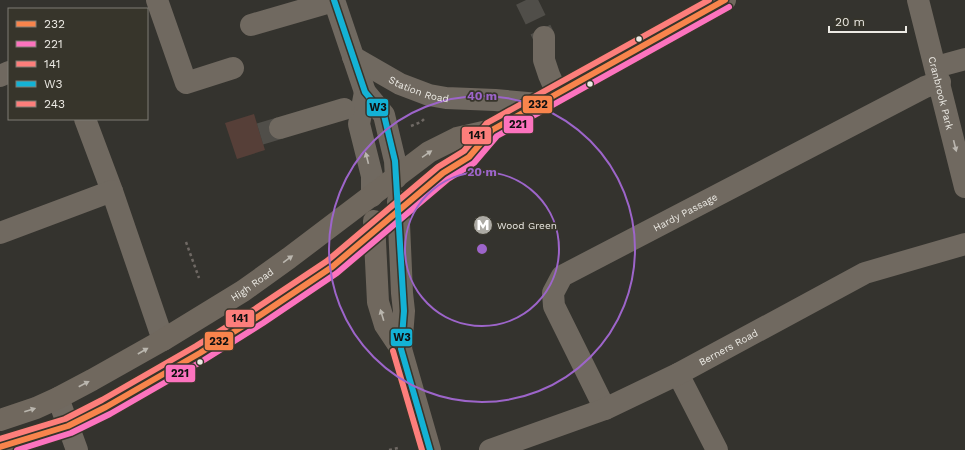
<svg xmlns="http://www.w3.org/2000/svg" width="965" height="450" font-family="'Work Sans',sans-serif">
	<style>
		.garden { fill: #563f38 }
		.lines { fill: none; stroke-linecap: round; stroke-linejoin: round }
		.minor-tunnel { stroke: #504e49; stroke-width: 22; stroke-dasharray: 22 11; stroke-linecap: butt }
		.path { stroke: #6f6964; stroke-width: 2.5; stroke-dasharray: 3 3; stroke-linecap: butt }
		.minor { stroke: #706960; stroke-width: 22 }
		.major { stroke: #70685e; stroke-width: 22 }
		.bus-1-casing { stroke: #37352b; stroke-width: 9 }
		.bus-2-casing { stroke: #37352b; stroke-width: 9 }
		.bus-3-casing { stroke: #37352b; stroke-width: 9 }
		.bus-4-casing { stroke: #37352b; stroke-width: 9 }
		.bus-5-casing { stroke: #37352b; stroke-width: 9 }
		.bus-1 { stroke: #f8844c; stroke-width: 6 }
		.bus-2 { stroke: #fc73be; stroke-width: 6 }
		.bus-3 { stroke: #fd7e7b; stroke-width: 6 }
		.bus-4 { stroke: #13b2d5; stroke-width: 6 }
		.bus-5 { stroke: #fd7e7b; stroke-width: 6 }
		.oneway { fill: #bab6af }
		.oneway2 { fill: #bab6ae }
		.ring { fill: none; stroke: #9d65ca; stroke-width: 2 }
		.bus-dot { fill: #eceae4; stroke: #37352b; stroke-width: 1.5 }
		.labels { text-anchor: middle; stroke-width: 3.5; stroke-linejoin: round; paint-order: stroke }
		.street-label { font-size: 10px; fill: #eceae4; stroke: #37352b }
		.poi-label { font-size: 10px; fill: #eceae4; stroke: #37352b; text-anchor: start }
		.centre { fill: #9d65ca; stroke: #37352b; stroke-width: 2 }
		.ring-label { font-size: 12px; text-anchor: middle; font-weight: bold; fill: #9d65ca; stroke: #37352b; stroke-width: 3.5; stroke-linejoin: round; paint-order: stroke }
		.line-badge { stroke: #37352b; stroke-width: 1.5 }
		.pale-badge-label { font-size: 11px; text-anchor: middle; font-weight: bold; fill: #111 }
	</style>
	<rect width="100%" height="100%" fill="#34332e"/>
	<polygon class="garden" points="254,114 265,150 237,159 225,123"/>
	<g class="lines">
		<g class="minor-tunnel">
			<polyline points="526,0 544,37"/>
			<polyline points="260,134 280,128"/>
		</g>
		<g class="path">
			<polyline points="411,126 421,122 425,118"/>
			<polyline points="186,242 199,278"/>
			<polyline points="389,450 398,448"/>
		</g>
		<g class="minor">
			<polyline points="157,0 186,83 233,68"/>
			<polyline points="334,0 365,92 384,115 395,161 396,178"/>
			<path id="s1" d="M918 0 965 187"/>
			<polyline points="251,25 334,1"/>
			<polyline points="544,37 544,60 549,75 557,93"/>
			<path id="s2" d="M353 57 400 84 429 95 446 98 495 100 539 104"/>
			<polyline points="936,67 965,59"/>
			<polyline points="0,76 9,72"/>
			<polyline points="365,92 359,124 372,176 372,196"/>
			<polyline points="85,119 112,191"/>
			<polyline points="280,128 344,109"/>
			<polyline points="0,233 112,191 163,340"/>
			<polyline points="678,374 717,450"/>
			<polyline points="58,398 77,450"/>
			<path id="s3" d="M605 409 554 306 553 293 562 276 925 87 940 82"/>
			<path id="s4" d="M490 450 605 409 678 374 865 273 965 244"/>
		</g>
		<g class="major">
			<polyline points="398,201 402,293 404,311 401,349"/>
			<polyline points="374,221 378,302 385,325 401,349 430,450"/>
			<path id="s5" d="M0 420 36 408 58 398 92 380 163 340 243 291 289 258 429 152 457 138 492 130 725 0"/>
			<polyline points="0,447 68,426 106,407 200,353 259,316 332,267 443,173 469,157 492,130"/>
		</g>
		<g class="bus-1-casing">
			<polyline id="bus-1" points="0,447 68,426 106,407 200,353 259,316 332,267 443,173 469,157 492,130 725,0"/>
		</g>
		<g class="bus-2-casing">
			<polyline id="bus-2" points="17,450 71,433 110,414 204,360 263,323 337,273 448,179 474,163 497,136 729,7"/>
		</g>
		<g class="bus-3-casing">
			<polyline id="bus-3" points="0,439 65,419 102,400 196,346 255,309 327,261 438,167 464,151 487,123 709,0"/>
		</g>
		<g class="bus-4-casing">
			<polyline id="bus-4" points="334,0 365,92 384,115 395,161 404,311 401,349 430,450"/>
		</g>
		<g class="bus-5-casing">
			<polyline id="bus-5" points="393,351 422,450"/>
		</g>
		<use href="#bus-1" class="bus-1"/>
		<use href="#bus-2" class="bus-2"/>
		<use href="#bus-3" class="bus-3"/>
		<use href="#bus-4" class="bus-4"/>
		<use href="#bus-5" class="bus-5"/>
	</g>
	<defs><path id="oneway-solid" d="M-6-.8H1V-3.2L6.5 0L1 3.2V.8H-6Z"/></defs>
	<g class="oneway">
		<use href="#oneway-solid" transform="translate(955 146) rotate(76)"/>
		<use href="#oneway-solid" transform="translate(367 158) rotate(-104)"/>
	</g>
	<g class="oneway2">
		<use href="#oneway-solid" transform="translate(427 154) rotate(-34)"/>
		<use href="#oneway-solid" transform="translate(288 259) rotate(-36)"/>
		<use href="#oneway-solid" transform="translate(382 315) rotate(-107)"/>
		<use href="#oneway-solid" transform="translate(143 351) rotate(-30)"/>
		<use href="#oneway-solid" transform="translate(84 384) rotate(-28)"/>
		<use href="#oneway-solid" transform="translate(30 410) rotate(-18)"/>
	</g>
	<g class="ring">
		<circle cx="482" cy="249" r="77"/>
		<circle cx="482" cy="249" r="153"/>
	</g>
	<defs>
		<g id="metro-disc" transform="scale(1)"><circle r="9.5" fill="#acaaa4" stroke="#37352b"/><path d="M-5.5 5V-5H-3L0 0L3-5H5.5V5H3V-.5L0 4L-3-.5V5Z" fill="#fff"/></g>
	</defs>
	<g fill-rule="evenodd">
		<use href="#metro-disc" x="483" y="225"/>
	</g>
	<g class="bus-dot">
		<circle cx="639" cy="39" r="3.5"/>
		<circle cx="590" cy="84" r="3.5"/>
		<circle cx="200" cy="362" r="3.5"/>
	</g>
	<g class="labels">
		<g class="street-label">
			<text dy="4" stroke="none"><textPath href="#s2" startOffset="74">Station Road</textPath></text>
			<text dy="4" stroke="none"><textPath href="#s1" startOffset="96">Cranbrook Park</textPath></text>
			<text dy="4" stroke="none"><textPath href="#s3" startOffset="286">Hardy Passage</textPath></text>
			<text dy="4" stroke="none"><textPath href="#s5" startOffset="287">High Road</textPath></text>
			<text dy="4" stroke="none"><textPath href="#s4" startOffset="260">Berners Road</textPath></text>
		</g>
		<g class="poi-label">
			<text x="497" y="229">Wood Green</text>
		</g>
	</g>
	<circle cx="482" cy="249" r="6" class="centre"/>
	<g class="ring-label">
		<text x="482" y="100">40 m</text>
		<text x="482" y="176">20 m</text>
	</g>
	<g class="line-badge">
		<rect x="522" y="95" width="31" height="19" rx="4" fill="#f8844c"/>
		<rect x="366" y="98" width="23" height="19" rx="4" fill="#13b2d5"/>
		<rect x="503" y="115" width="31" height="19" rx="4" fill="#fc73be"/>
		<rect x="461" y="126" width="31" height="19" rx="4" fill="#fd7e7b"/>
		<rect x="225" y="309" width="30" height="19" rx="4" fill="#fd7e7b"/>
		<rect x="390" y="328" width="23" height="19" rx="4" fill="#13b2d5"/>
		<rect x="204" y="331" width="30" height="20" rx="4" fill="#f8844c"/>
		<rect x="165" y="364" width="31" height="19" rx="4" fill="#fc73be"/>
	</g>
	<g class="pale-badge-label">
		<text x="538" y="108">232</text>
		<text x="378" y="111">W3</text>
		<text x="518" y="128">221</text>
		<text x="477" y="139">141</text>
		<text x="240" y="322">141</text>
		<text x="402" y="341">W3</text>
		<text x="219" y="345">232</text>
		<text x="180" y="377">221</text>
	</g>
	<rect x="8" y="8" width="140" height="112" fill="#37352b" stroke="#7f7d75"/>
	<rect x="16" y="21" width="20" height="6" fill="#f8844c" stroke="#7f7d75"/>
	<text x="44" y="28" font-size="12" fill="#eceae4">232</text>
	<rect x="16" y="41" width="20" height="6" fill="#fc73be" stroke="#7f7d75"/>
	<text x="44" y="48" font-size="12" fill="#eceae4">221</text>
	<rect x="16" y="61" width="20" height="6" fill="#fd7e7b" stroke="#7f7d75"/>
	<text x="44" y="68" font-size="12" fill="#eceae4">141</text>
	<rect x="16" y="81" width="20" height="6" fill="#13b2d5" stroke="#7f7d75"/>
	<text x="44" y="88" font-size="12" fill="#eceae4">W3</text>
	<rect x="16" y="101" width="20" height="6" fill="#fd7e7b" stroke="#7f7d75"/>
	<text x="44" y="108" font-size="12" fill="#eceae4">243</text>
	<path d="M829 26v6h77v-6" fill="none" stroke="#eceae4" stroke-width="2"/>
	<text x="835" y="26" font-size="12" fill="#eceae4" stroke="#37352b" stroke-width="3" paint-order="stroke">20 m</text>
</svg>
